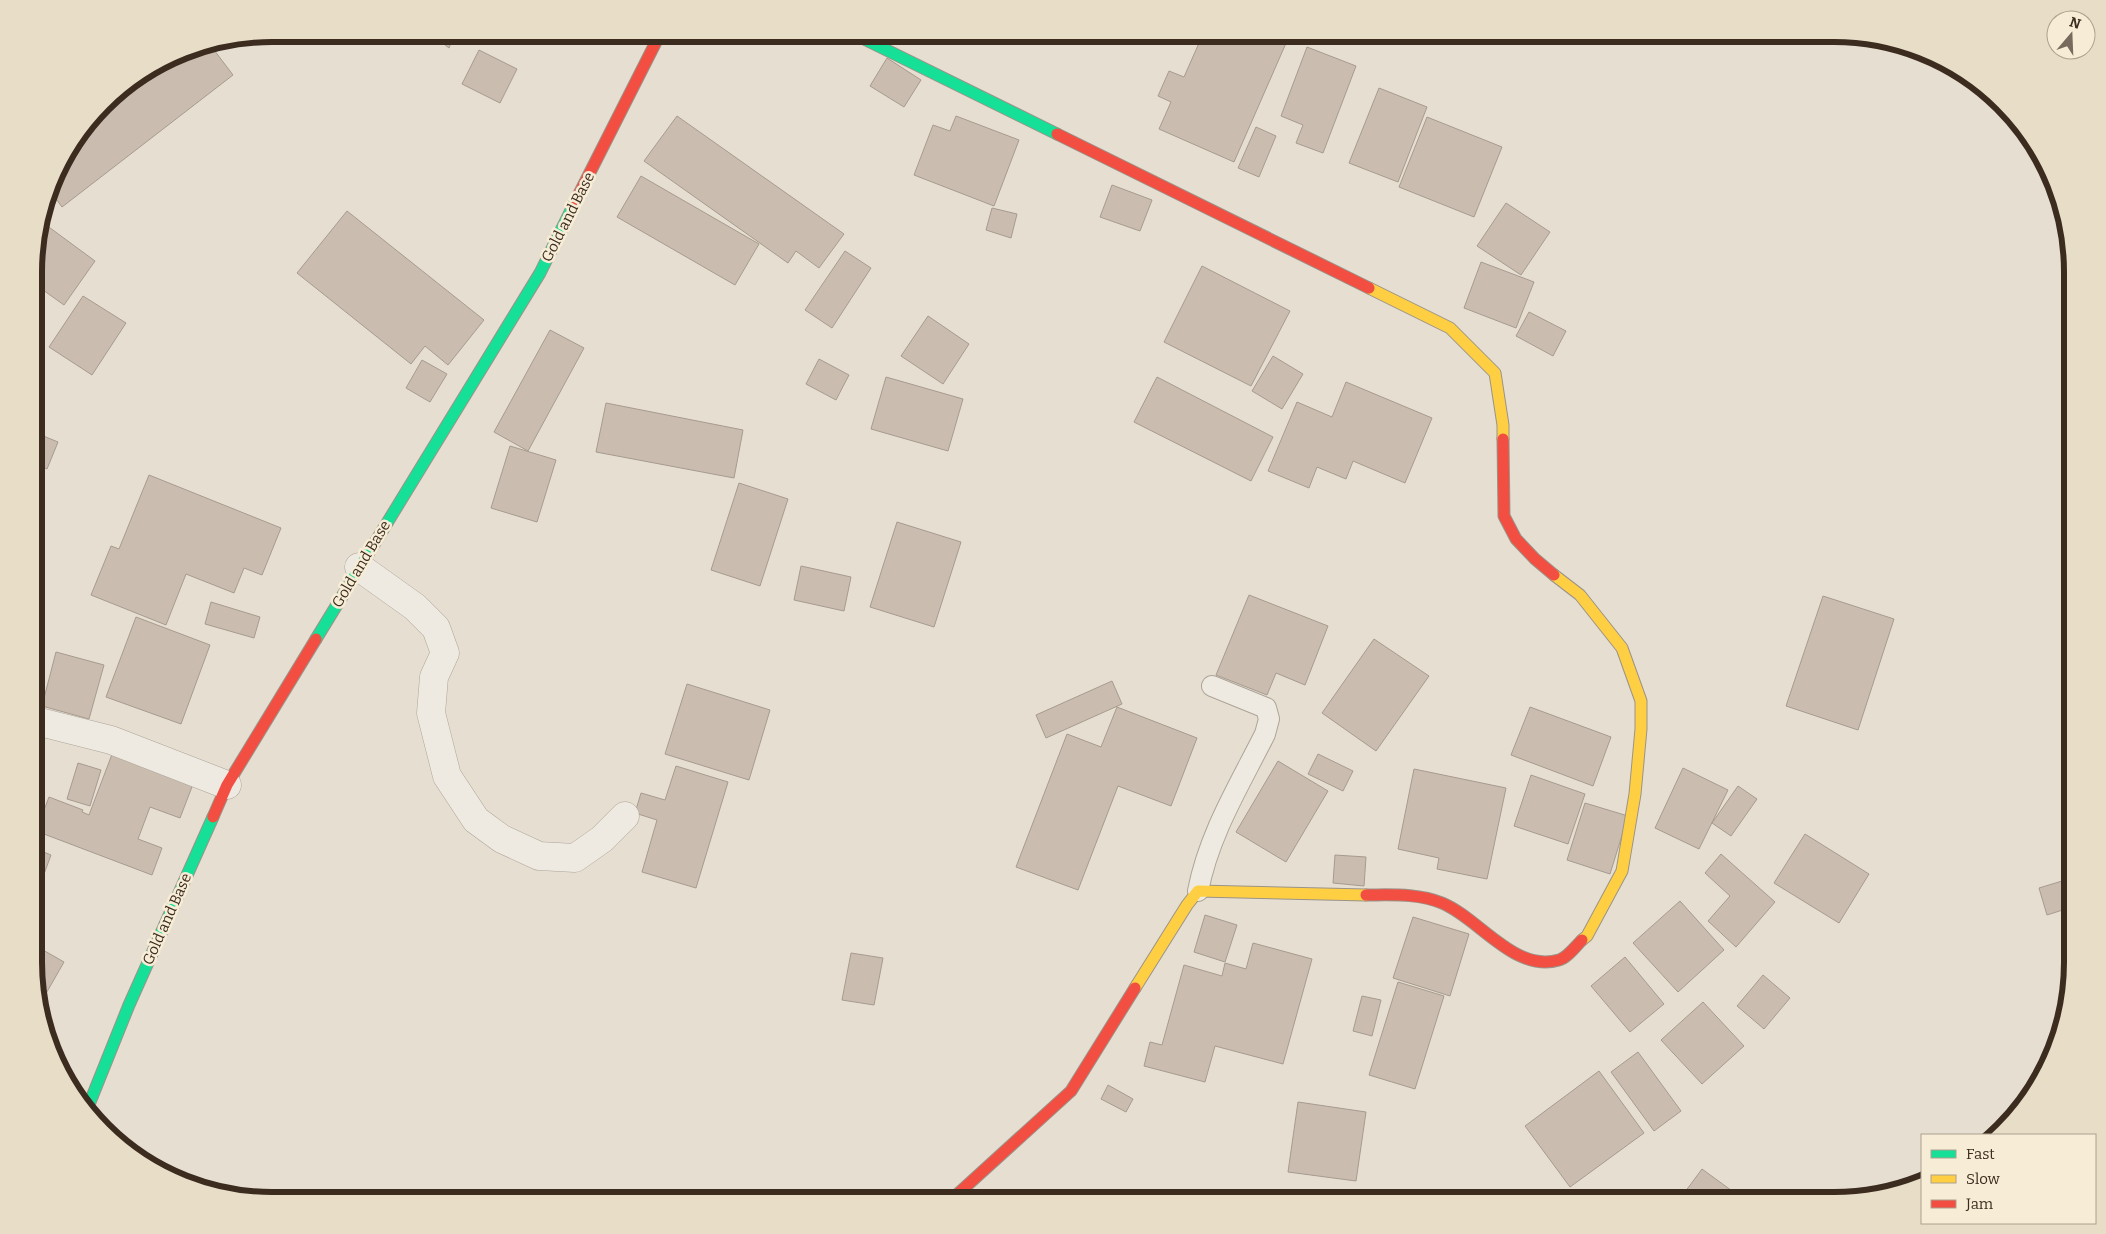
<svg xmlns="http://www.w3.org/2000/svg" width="2106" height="1234" font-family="Bitter,serif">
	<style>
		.building { fill: #cabdb0; stroke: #a79a8f }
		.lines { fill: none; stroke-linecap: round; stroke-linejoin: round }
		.lane-casing { stroke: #aca498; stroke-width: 22 }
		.street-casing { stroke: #aca498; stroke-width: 29 }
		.fast-casing { stroke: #9b9388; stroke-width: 13 }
		.slow-casing { stroke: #9b9388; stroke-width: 13 }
		.jam-casing { stroke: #9b9388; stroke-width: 13 }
		.lane { stroke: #eeeae1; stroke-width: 20 }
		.street { stroke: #eeeae1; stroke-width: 28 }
		.fast { stroke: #16e098; stroke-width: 11 }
		.slow { stroke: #ffcf43; stroke-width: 11 }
		.jam { stroke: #f24e42; stroke-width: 11 }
		.labels { text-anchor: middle; stroke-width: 5; stroke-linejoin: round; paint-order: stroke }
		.street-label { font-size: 15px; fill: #3c2c1f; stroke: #f7edd6 }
		.rim { fill: none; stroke: #3c2c1f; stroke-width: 6 }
	</style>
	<rect width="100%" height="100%" fill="#e6ded0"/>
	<g class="building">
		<polygon points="427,34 454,34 449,48 432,35"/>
		<polygon points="1203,34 1290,34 1234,162 1159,129 1171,102 1158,96 1169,71 1184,77"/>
		<polygon points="211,46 233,75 62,207 51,192 58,167 110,100 135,81 181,52"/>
		<polygon points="1307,47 1356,66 1323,153 1296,143 1303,125 1281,116"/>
		<polygon points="479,50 517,69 500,103 462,84"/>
		<polygon points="887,58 921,80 904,107 870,86"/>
		<polygon points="1379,88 1427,107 1398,182 1349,163"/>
		<polygon points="677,116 844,234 819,268 796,251 788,263 644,161"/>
		<polygon points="956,116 1019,140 994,206 914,175 933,125 950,131"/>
		<polygon points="1427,117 1502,147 1474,217 1399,187"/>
		<polygon points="1256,127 1276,136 1259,177 1238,168"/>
		<polygon points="641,176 759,244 735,285 617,217"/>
		<polygon points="1112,185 1152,200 1140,231 1100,217"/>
		<polygon points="1506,203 1550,232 1521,275 1477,246"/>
		<polygon points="992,208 1017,214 1011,238 986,230"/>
		<polygon points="347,211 484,320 448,365 425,346 411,364 297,273"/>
		<polygon points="42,222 95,261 64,305 36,285 36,241"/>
		<polygon points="845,251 871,268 832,328 805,310"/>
		<polygon points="1481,262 1534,282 1516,328 1464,308"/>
		<polygon points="1202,266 1290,311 1251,386 1164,342"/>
		<polygon points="83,296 126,323 92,375 49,347"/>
		<polygon points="1529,312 1566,331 1553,356 1516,336"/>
		<polygon points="928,316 969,344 943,384 901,356"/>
		<polygon points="550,330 584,348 528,451 494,432"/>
		<polygon points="1273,356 1303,374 1282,409 1252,391"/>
		<polygon points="819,359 849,375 836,400 806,384"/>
		<polygon points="422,360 447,374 430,402 406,388"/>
		<polygon points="886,377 963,399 948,451 871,429"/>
		<polygon points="1157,377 1273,437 1251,481 1134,422"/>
		<polygon points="1346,382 1432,418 1405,483 1353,461 1346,479 1317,467 1309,488 1268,471 1297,402 1332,417"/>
		<polygon points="606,403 743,430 734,478 596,452"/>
		<polygon points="36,433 58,442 47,469 36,464"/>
		<polygon points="510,446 556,460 537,522 491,508"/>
		<polygon points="149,475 281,528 262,575 244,568 234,593 186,574 166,625 91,595 111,546 119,549"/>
		<polygon points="739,483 788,499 760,586 711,570"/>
		<polygon points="897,522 961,542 934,627 870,607"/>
		<polygon points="801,566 851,577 844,611 794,600"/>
		<polygon points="1249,595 1328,626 1305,685 1276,673 1267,695 1216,675"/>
		<polygon points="1823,596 1894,619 1858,730 1786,706"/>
		<polygon points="211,602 260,617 254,638 205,624"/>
		<polygon points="136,617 210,645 181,724 106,697"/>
		<polygon points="1374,639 1429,676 1376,751 1322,713"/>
		<polygon points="56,652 104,665 89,719 42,706"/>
		<polygon points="1112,681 1122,704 1046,738 1036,715"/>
		<polygon points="687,684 770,710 749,780 665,754"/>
		<polygon points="1117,707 1197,738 1171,806 1118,786 1078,890 1016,867 1067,734 1101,747"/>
		<polygon points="1530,707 1611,737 1593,786 1511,755"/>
		<polygon points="114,749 195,779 180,818 150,807 138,839 162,848 152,875 36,831 49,797 83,810 82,812 89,815"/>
		<polygon points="1318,754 1353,771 1343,791 1308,774"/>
		<polygon points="1278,761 1328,791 1286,862 1236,832"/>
		<polygon points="78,763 101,770 90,806 67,799"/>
		<polygon points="676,766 728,782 696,888 642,872 657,820 635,813 641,793 665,800"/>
		<polygon points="1683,768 1728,790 1699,849 1655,828"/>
		<polygon points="1414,769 1506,788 1487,879 1437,869 1439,858 1398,849"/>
		<polygon points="1531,775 1585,794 1568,844 1514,826"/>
		<polygon points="1738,786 1757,799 1731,836 1712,823"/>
		<polygon points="1585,803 1628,816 1610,874 1567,860"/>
		<polygon points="1805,834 1869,874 1839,923 1774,883"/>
		<polygon points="36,849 51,855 36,896"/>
		<polygon points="1721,854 1775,902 1736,947 1708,921 1730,896 1705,873"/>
		<polygon points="1335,855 1366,857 1364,886 1333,883"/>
		<polygon points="2072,878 2072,907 2047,915 2039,888"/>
		<polygon points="1680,901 1724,950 1678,992 1633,943"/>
		<polygon points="1205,915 1237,925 1225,962 1194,952"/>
		<polygon points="1413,917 1469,934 1450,996 1393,978"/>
		<polygon points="1253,943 1312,959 1283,1064 1215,1046 1205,1082 1144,1066 1150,1042 1162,1045 1184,965 1222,976 1225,963 1246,969"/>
		<polygon points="43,950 64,962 40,1004 36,993 36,963"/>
		<polygon points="851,953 883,958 874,1005 842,1000"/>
		<polygon points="1625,957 1664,1004 1630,1032 1591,986"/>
		<polygon points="1763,975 1790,998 1764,1029 1737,1006"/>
		<polygon points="1398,982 1444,996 1415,1089 1369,1075"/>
		<polygon points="1362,996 1381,1000 1372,1036 1353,1031"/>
		<polygon points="1703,1002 1744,1046 1702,1084 1661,1040"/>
		<polygon points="1638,1052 1681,1111 1654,1131 1611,1072"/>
		<polygon points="1599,1071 1644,1133 1570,1187 1525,1126"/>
		<polygon points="1108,1085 1133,1099 1126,1112 1101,1099"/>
		<polygon points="1298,1102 1366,1112 1356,1181 1288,1172"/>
		<polygon points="1702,1169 1739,1196 1736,1200 1679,1200"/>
	</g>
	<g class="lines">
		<g class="lane-casing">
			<path id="lane" d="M1198 891C1209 834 1239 786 1265 734L1269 719 1266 708 1212 686"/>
		</g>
		<g class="street-casing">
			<g id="street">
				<polyline points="359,567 415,607 436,628 445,653 434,677 431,713 447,776 476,820 502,839 539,856 575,858 602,839 625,816"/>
				<polyline points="36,721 111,740 227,785"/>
			</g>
		</g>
		<g class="fast-casing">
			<g id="fast">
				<polyline points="854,34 1057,134"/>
				<polyline points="316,639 540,273 576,200"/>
				<polyline points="88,1107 129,1005 213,817"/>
			</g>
		</g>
		<g class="slow-casing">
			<g id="slow">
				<polyline points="1369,288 1450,328 1495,373 1503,425 1503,439"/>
				<polyline points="1554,575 1580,595 1622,648 1641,701 1641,729 1635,794 1622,871 1587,936 1582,940"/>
				<polyline points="1135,988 1187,905 1198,891 1366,895"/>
			</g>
		</g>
		<g class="jam-casing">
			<g id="jam">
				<polyline points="1057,134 1369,288"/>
				<polyline points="576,200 660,34"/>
				<polyline points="1503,439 1504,516 1516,539 1535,559 1554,575"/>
				<polyline points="213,817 227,785 316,639"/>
				<path d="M1366 895C1391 895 1418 893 1442 903 1479 918 1514 973 1559 960 1567 958 1576 946 1582 940"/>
				<polyline points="951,1200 1071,1091 1135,988"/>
			</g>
		</g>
		<use href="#lane" class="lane"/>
		<use href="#street" class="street"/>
		<use href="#fast" class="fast"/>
		<use href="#slow" class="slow"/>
		<use href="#jam" class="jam"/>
	</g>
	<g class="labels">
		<g class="street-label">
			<text transform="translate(568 217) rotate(-63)" y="5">Gold and Base</text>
			<text transform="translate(361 564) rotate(-59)" y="5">Gold and Base</text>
			<text transform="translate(167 919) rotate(-66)" y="5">Gold and Base</text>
		</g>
	</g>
	<path d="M0 0H2106V1234H0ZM272 42H1834A230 230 0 0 1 2064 272V962A230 230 0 0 1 1834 1192H272A230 230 0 0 1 42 962V272A230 230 0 0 1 272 42Z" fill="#e8dec7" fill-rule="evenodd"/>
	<path class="rim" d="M272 42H1834A230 230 0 0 1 2064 272V962A230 230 0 0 1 1834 1192H272A230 230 0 0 1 42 962V272A230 230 0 0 1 272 42Z"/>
	<rect x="1921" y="1134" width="175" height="90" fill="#f7edd6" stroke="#aca08d"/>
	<rect x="1931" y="1150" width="25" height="8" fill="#16e098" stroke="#aca08d"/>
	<text x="1966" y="1159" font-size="15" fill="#3c2c1f">Fast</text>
	<rect x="1931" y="1175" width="25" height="8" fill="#ffcf43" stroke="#aca08d"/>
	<text x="1966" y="1184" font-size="15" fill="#3c2c1f">Slow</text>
	<rect x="1931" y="1200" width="25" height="8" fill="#f24e42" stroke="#aca08d"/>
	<text x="1966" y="1209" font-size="15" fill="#3c2c1f">Jam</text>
	<g transform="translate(2071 35) rotate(19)"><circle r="24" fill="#f7edd6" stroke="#aca08d"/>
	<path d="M0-4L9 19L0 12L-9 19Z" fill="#786a5d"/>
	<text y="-8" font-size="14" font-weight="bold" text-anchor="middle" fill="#3c2c1f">N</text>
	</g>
</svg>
